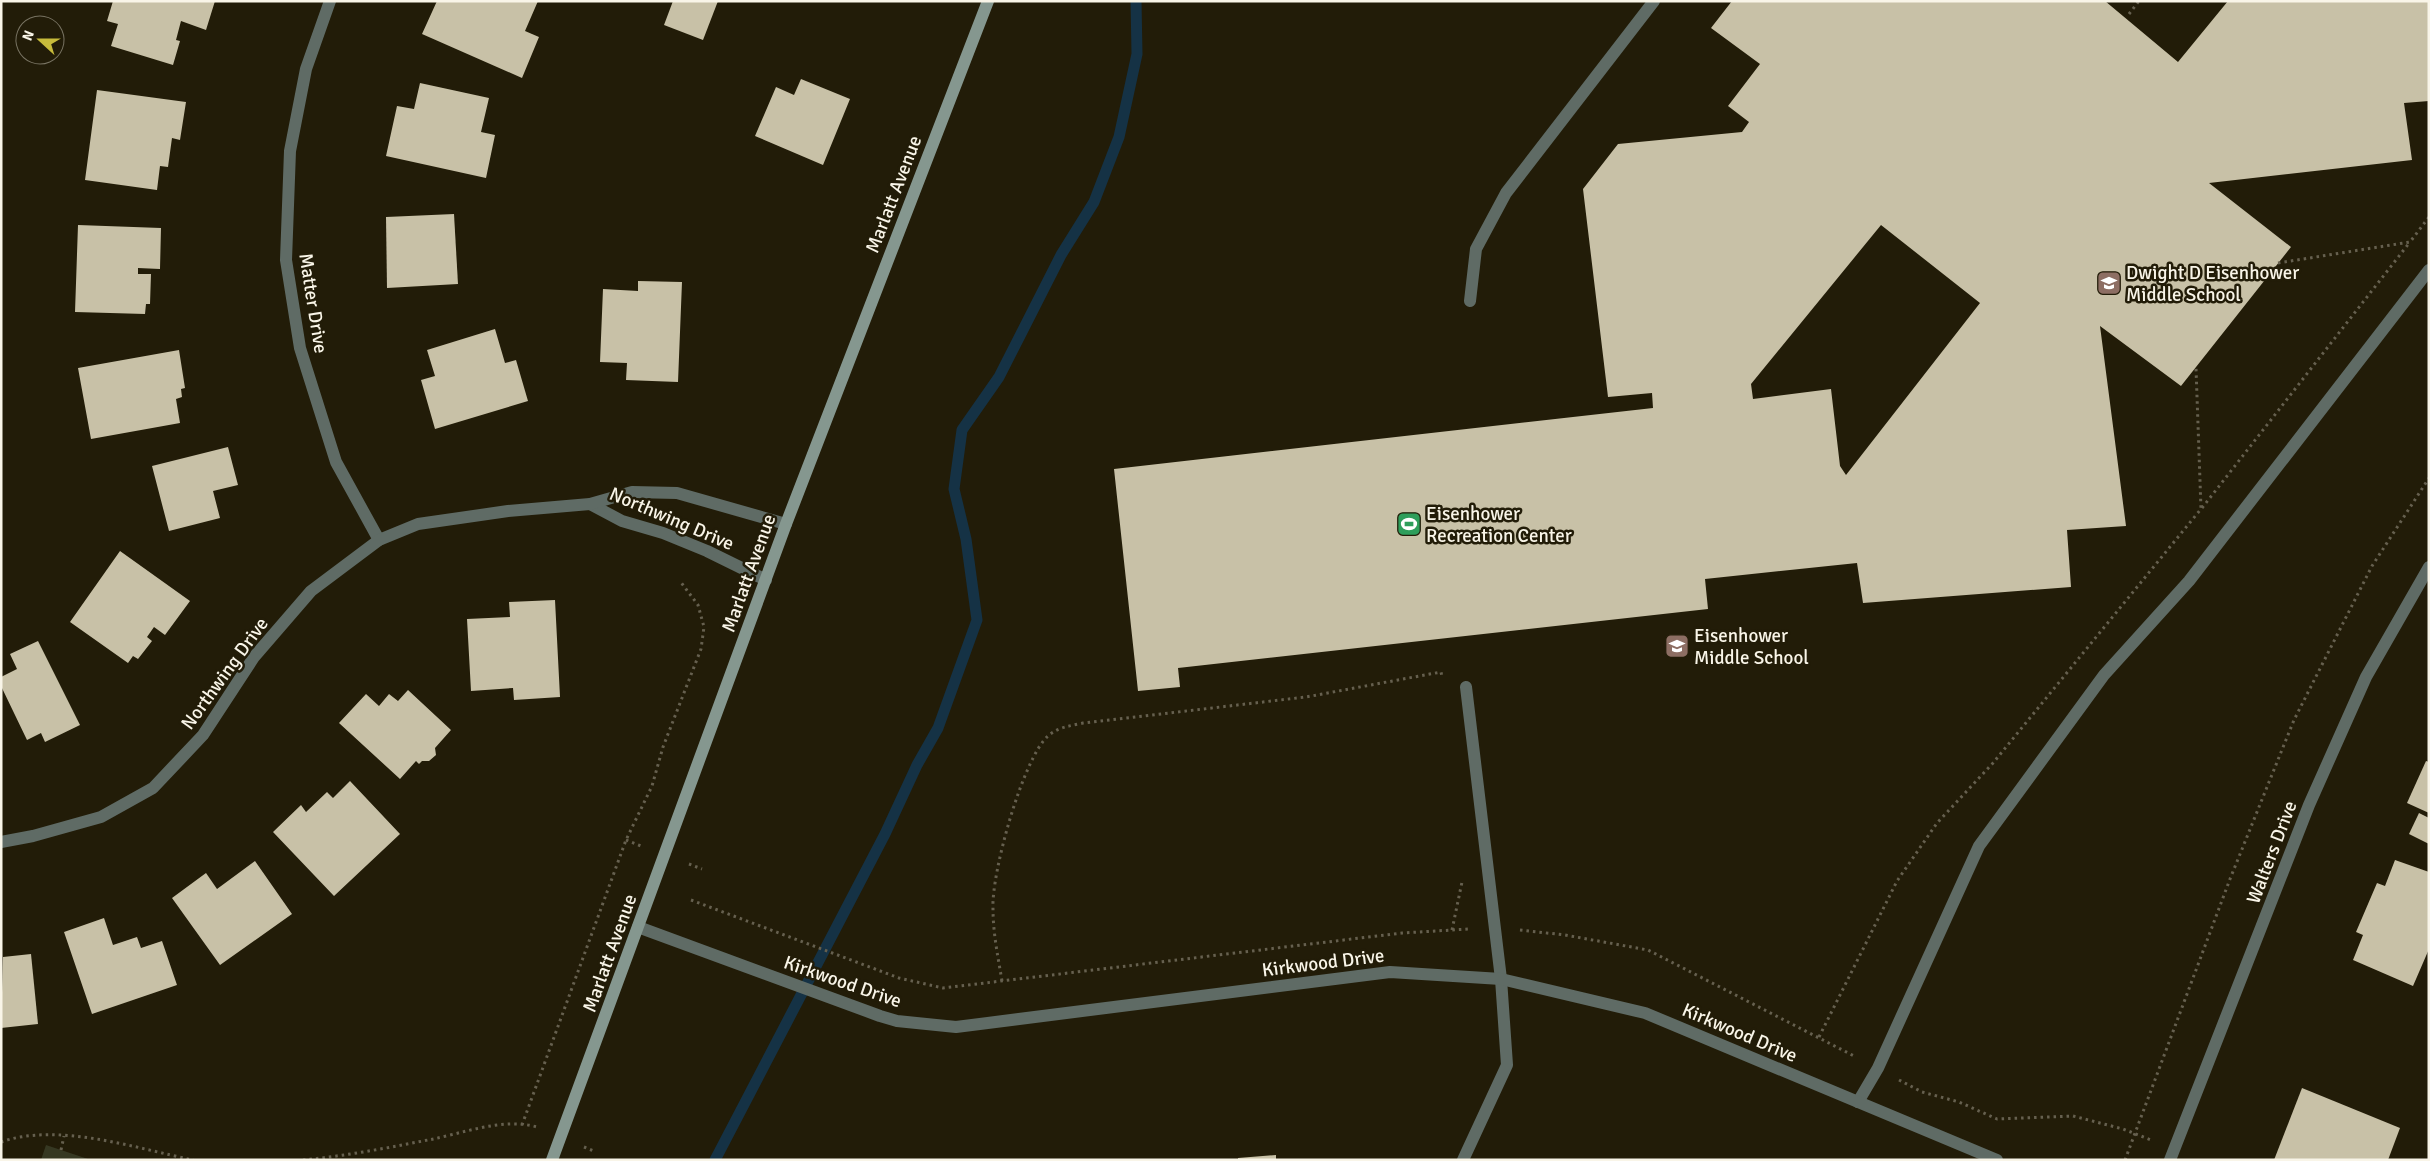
<svg xmlns="http://www.w3.org/2000/svg" width="2430" height="1161" font-family="Signika,sans-serif">
	<style>
		.green { fill: #363822 }
		.lines { fill: none; stroke-linecap: round; stroke-linejoin: round }
		.stream { stroke: #153245; stroke-width: 11 }
		.building { fill: #c8c1a7; fill-rule: evenodd }
		.path { stroke: #66604f; stroke-width: 3; stroke-dasharray: 2.5 4; stroke-linecap: butt }
		.lane { stroke: #5f6b65; stroke-width: 12 }
		.street { stroke: #5f6b65; stroke-width: 12 }
		.secondary { stroke: #85978f; stroke-width: 12 }
		.labels { text-anchor: middle; stroke-width: 5; stroke-linejoin: round; paint-order: stroke }
		.street-label { font-size: 19px; fill: #f9f5e8; stroke: #221c08 }
		.poi-label { font-size: 19px; fill: #f9f5e8; stroke: #221c08; text-anchor: start }
	</style>
	<rect width="100%" height="100%" fill="#221c08"/>
	<polygon class="green" points="46,1145 91,1160 41,1160"/>
	<g class="lines">
		<polyline class="stream" points="715,1160 885,834 917,765 938,728 977,620 966,539 954,489 962,430 999,377 1061,255 1094,202 1119,137 1137,54 1136,1"/>
	</g>
	<g class="building">
		<polygon points="113,1 215,1 206,30 181,21 176,40 180,41 173,65 111,46 118,24 107,21"/>
		<polygon points="437,1 538,1 525,31 539,37 522,78 422,34"/>
		<polygon points="673,1 718,1 703,40 664,25"/>
		<path d="M1732 1H2105L2178 62 2228 1H2429V101L2404 103 2412 160 2209 183 2291 247 2181 386 2100 326 2126 526 2067 530 2071 587 1863 603 1857 563 1705 579 1708 609 1178 668 1180 687 1138 691 1114 469 1653 408 1652 393 1608 397 1583 189 1618 144 1742 132 1749 122 1728 106 1760 64 1711 28ZM1881 225 1980 303 1846 475 1840 466 1831 389 1753 399 1751 384Z"/>
		<polygon points="801,79 850,99 823,165 755,136 776,87 794,95"/>
		<polygon points="420,83 489,98 481,132 495,135 486,178 386,156 397,106 414,109"/>
		<polygon points="97,90 186,102 180,140 172,138 168,167 160,166 157,190 85,180"/>
		<polygon points="454,214 458,284 387,288 386,217"/>
		<polygon points="78,225 161,228 160,269 138,268 138,274 151,274 150,304 146,304 145,314 75,312"/>
		<polygon points="638,281 682,282 678,382 626,380 627,363 600,362 603,289 638,291"/>
		<polygon points="495,329 505,363 516,360 528,401 435,429 421,380 435,376 427,350"/>
		<polygon points="179,350 185,388 181,389 182,397 176,399 180,423 91,439 78,368"/>
		<polygon points="228,447 238,485 213,491 220,518 169,531 152,466"/>
		<polygon points="120,551 190,601 165,635 154,627 147,637 152,641 138,659 133,656 128,663 70,622"/>
		<polygon points="555,600 560,697 514,700 513,688 471,691 467,619 510,617 509,602"/>
		<polygon points="38,641 80,725 45,742 41,733 27,740 1,686 1,677 17,669 10,654"/>
		<polygon points="408,690 451,730 435,748 436,755 429,761 422,761 419,764 416,761 400,779 339,723 366,694 379,706 389,694 398,701"/>
		<polygon points="2426,761 2429,762 2429,813 2407,803"/>
		<polygon points="350,781 400,834 334,896 273,832 301,805 306,812 327,792 333,798"/>
		<polygon points="2419,813 2429,818 2429,844 2409,834"/>
		<polygon points="2395,860 2429,872 2429,949 2413,986 2353,960 2363,935 2356,932 2377,883 2385,886"/>
		<polygon points="255,861 292,914 220,965 172,898 206,873 217,889"/>
		<polygon points="104,918 113,945 137,937 141,948 162,941 177,985 92,1014 64,932"/>
		<polygon points="31,954 38,1024 1,1028 3,957"/>
		<polygon points="2302,1088 2400,1128 2388,1160 2274,1160"/>
		<polygon points="1276,1155 1276,1160 1238,1160 1238,1158"/>
	</g>
	<g class="lines">
		<g class="path">
			<polyline points="2129,14 2139,1"/>
			<polyline points="2278,263 2410,242 2429,217"/>
			<polyline points="2202,508 2410,242"/>
			<polyline points="626,840 641,846"/>
			<polyline points="689,864 702,869"/>
			<polyline points="691,900 899,978 943,988 1402,933 1469,929"/>
			<polyline points="1452,930 1462,882"/>
			<polyline points="1520,930 1565,935 1648,950 1856,1057"/>
			<path d="M1002 981C998 957 993 933 993 909 991 874 1023 758 1048 736 1058 727 1070 726 1083 723L1306 697 1441 672 1442 677"/>
			<polyline points="1819,1037 1897,881 1937,823 1993,763 2201,509 2196,368"/>
			<polyline points="1899,1080 1922,1092 1959,1102 1997,1119 2073,1116 2123,1129 2151,1140"/>
			<polyline points="522,1125 626,840 652,786 663,747 701,649 704,627 698,605 680,581"/>
			<path d="M1 1142C58 1122 135 1148 193 1160"/>
			<polyline points="584,1147 596,1152"/>
			<polyline points="61,1150 64,1136"/>
			<path d="M303 1160C345 1156 387 1148 428 1140 461 1134 503 1117 537 1127"/>
			<polyline points="2125,1160 2230,879 2294,720 2372,566 2429,478"/>
		</g>
		<g class="lane">
			<polyline points="1470,301 1476,249 1506,193 1654,1"/>
			<polyline points="1858,1102 1878,1068 1979,846 2104,675 2189,581 2429,270"/>
			<polyline points="1463,1160 1507,1065 1501,979 1466,687"/>
		</g>
		<g class="street">
			<polyline points="330,1 306,69 290,151 286,260 300,348 336,462 379,540"/>
			<polyline points="590,504 622,521 663,533 707,551 766,580"/>
			<polyline points="1,842 33,836 101,817 153,788 203,735 254,657 311,591 379,540 418,524 508,511 590,504 632,492 677,493 786,524"/>
			<polyline points="638,927 880,1016 897,1021 956,1027 1390,972 1501,979 1645,1013 1997,1160"/>
			<polyline points="2170,1160 2309,805 2366,677 2429,567"/>
		</g>
		<polyline class="secondary" points="552,1160 786,524 988,1"/>
	</g>
	<defs>
		<g id="school-square" transform="scale(1.25)"><rect x="-9" y="-9" width="18" height="18" rx="4" fill="#8d6e63" stroke="#221c08"/><path d="M0-5L7-2L0 1L-7-2ZM-4 1L0 2.5L4 1V4Q0 6-4 4Z" fill="#fff"/></g>
		<g id="stadium-square" transform="scale(1.25)"><rect x="-9" y="-9" width="18" height="18" rx="4" fill="#2e9e5b" stroke="#221c08"/><path d="M0-5a6.5 5 0 1 0 0 10a6.5 5 0 1 0 0-10ZM-3.5-1.8h7v3.6h-7Z" fill="#fff"/></g>
	</defs>
	<g fill-rule="evenodd">
		<use href="#school-square" x="2109" y="283"/>
		<use href="#stadium-square" x="1409" y="524"/>
		<use href="#school-square" x="1677" y="646"/>
	</g>
	<g class="labels">
		<g class="street-label">
			<text transform="translate(893 194) rotate(-69)" y="7">Marlatt Avenue</text>
			<text transform="translate(314 303) rotate(81)" y="7">Matter Drive</text>
			<text transform="translate(672 518) rotate(23)" y="7">Northwing Drive</text>
			<text transform="translate(748 573) rotate(-70)" y="7">Marlatt Avenue</text>
			<text transform="translate(224 673) rotate(-54)" y="7">Northwing Drive</text>
			<text transform="translate(2271 852) rotate(-69)" y="7">Walters Drive</text>
			<text transform="translate(609 953) rotate(-70)" y="7">Marlatt Avenue</text>
			<text transform="translate(1323 962) rotate(-7)" y="7">Kirkwood Drive</text>
			<text transform="translate(843 981) rotate(19)" y="7">Kirkwood Drive</text>
			<text transform="translate(1740 1032) rotate(23)" y="7">Kirkwood Drive</text>
		</g>
		<g class="poi-label">
			<text x="2126" y="279">Dwight D Eisenhower<tspan x="2126" dy="22">Middle School</tspan></text>
			<text x="1426" y="520">Eisenhower<tspan x="1426" dy="22">Recreation Center</tspan></text>
			<text x="1694" y="642">Eisenhower<tspan x="1694" dy="22">Middle School</tspan></text>
		</g>
	</g>
	<rect width="2430" height="1161" fill="none" stroke="#f9f5e8" stroke-width="5"/>
	<g transform="translate(40 40) rotate(291)"><circle r="24" fill="#221c08" stroke="#787362"/>
	<path d="M0-4L9 19L0 12L-9 19Z" fill="#c7bb3b"/>
	<text y="-8" font-size="14" font-weight="bold" text-anchor="middle" fill="#f9f5e8">N</text>
	</g>
</svg>
